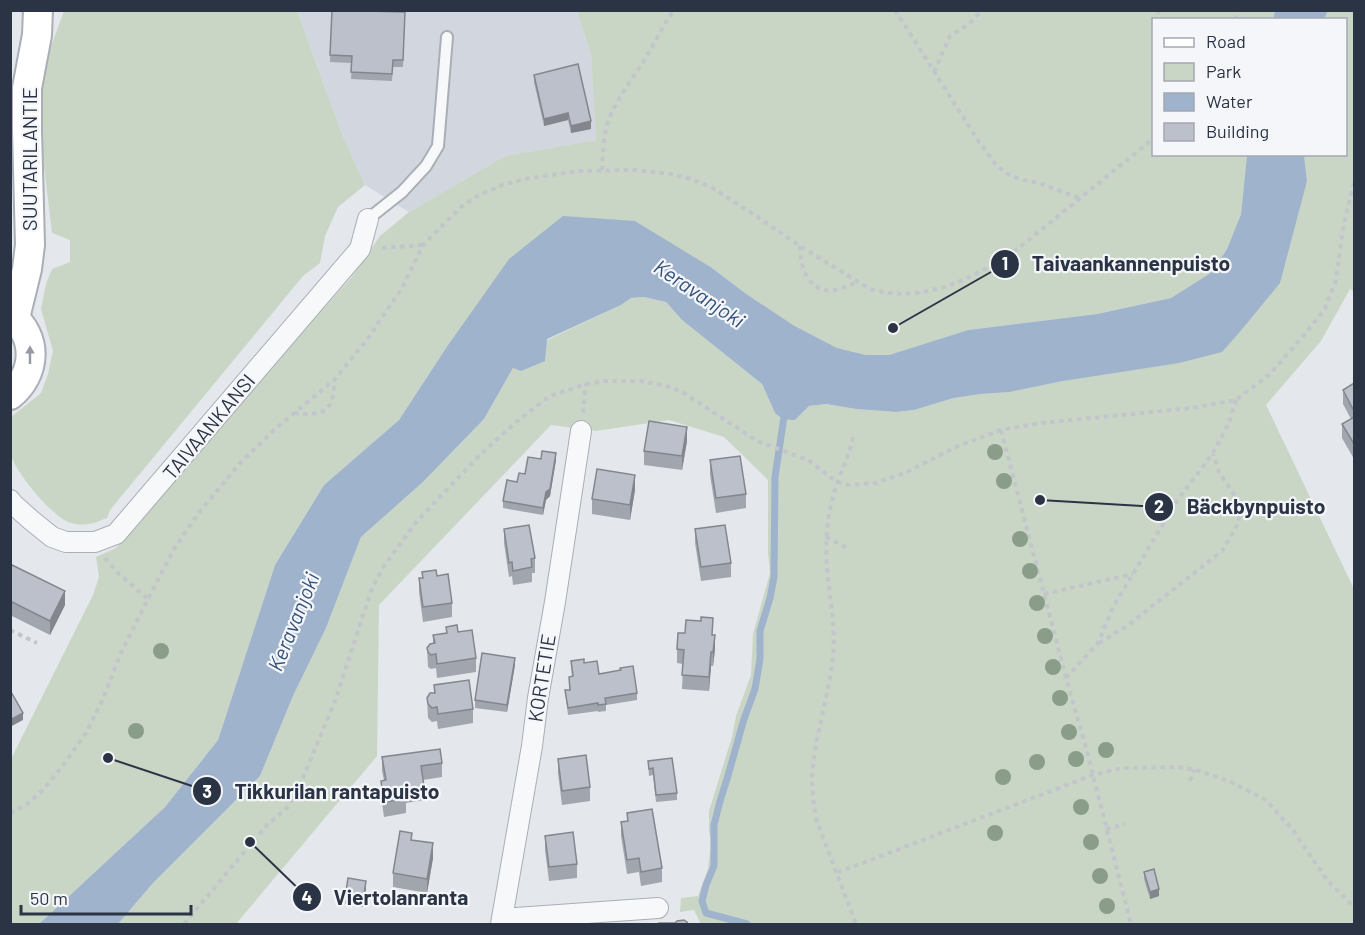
<svg xmlns="http://www.w3.org/2000/svg" width="1365" height="935" font-family="Barlow,sans-serif">
	<style>
		.built { fill: #d2d6de }
		.green { fill: #c9d6c5 }
		.water { fill: #9fb4cc }
		.lines { fill: none; stroke-linecap: round; stroke-linejoin: round }
		.stream { stroke: #9fb4cc; stroke-width: 7 }
		.lane-casing { stroke: #a9aeb7; stroke-width: 14 }
		.street-casing { stroke: #a9aeb7; stroke-width: 22 }
		.secondary-casing { stroke: #a9aeb7; stroke-width: 32 }
		.path { stroke: #c2c5cb; stroke-width: 4; stroke-dasharray: 4.5 4.5; stroke-linecap: butt }
		.lane { stroke: #f7f8fa; stroke-width: 10 }
		.street { stroke: #f7f8fa; stroke-width: 20 }
		.secondary { stroke: #fff; stroke-width: 28 }
		.tree { fill: #899d89 }
		.wall { fill: #a1a5ae }
		.shaded-wall { fill: #83868d }
		.building { fill: #bbc0ca; stroke: #83868d; stroke-width: 1.5 }
		.oneway { fill: #959aa2 }
		.labels { text-anchor: middle; stroke-width: 4.5; stroke-linejoin: round; paint-order: stroke }
		.street-label { font-size: 20px; fill: #2b3445; stroke: #f4f6f9 }
		.water-label { font-size: 21px; font-style: italic; fill: #34527a; stroke: #f4f6f9 }
		.leader { fill: none; stroke: #2b3445; stroke-width: 2 }
		.callout-dot { fill: #2b3445; stroke: #f4f6f9; stroke-width: 2 }
		.mark-label { font-size: 18px; text-anchor: middle; font-weight: bold; fill: #fff }
		.callout-label { font-size: 21px; text-anchor: middle; font-weight: bold; fill: #2b3445; stroke: #f4f6f9; stroke-width: 4.5; stroke-linejoin: round; paint-order: stroke }
	</style>
	<rect width="100%" height="100%" fill="#e4e7ec"/>
	<polygon class="built" points="297,11 577,11 591,55 596,140 505,156 409,212 365,185 343,137"/>
	<g class="green">
		<path d="M64 11H297L343 137 365 185 338 207 325 236 320 263 303 276 110 510 107 518C95 523 84 527 71 523 53 518 16 473 11 455 8 445 11 428 11 417L41 393 48 374 53 351 41 309 46 284 52 269 70 262V240L52 233 41 140 39 110 50 49Z"/>
		<polygon points="577,11 1275,11 1273,19 1154,20 1154,154 1247,155 1241,214 1227,249 1212,272 1171,298 1097,314 968,330 889,355 866,355 837,348 793,325 745,293 712,268 446,348 399,420 324,485 275,565 218,740 165,807 39,924 11,924 10,761 93,595 99,577 96,557 116,548 134,529 256,384 351,278 380,236 409,212 505,156 596,140 591,55"/>
		<path d="M1328 11H1354V292L1350 289 1321 341 1266 405 1354 589V924H701L694 910 680 912 681 898 698 896 708 869 711 844 709 830V811L732 737 736 716 751 675 753 634 770 573 768 552V480L724 437 669 420 596 431 551 425 379 605 377 756 236 924H118L153 883 260 776 293 696 326 628 361 537 423 482 484 419 513 368 547 340 621 305 631 298 644 297 666 302 682 320 762 384 775 413C781 419 787 420 795 420L809 406 826 404 856 409 896 412 914 410 954 398 981 394 1010 392 1063 381 1239 333 1257 310 1307 181 1304 155 1346 154V20L1324 19Z"/>
	</g>
	<g class="water">
		<polygon points="1275,11 1275,10 1328,11 1324,19 1273,19"/>
		<path d="M1247 155H1304L1307 181 1280 283 1239 333 1222 352 1179 363 1063 381 1010 392 981 394 954 398 914 410 896 412 856 409 826 404 809 406 795 420C787 420 781 419 775 413L762 384 682 320 666 302 644 297 631 298 621 305 547 339 545 361 521 371 513 368 484 419 423 482 361 537 326 628 293 696 260 776 153 883 118 924H39L165 807 218 740 275 565 324 485 399 420 446 348 509 259 563 216 635 221 712 268 745 293 793 325 837 348 866 355H889L968 330 1097 314 1171 298 1212 272 1227 249 1241 214Z"/>
	</g>
	<g class="lines">
		<polyline class="stream" points="747,924 706,913 702,901 706,885 714,866 714,825 720,801 727,779 744,719 755,689 760,659 760,631 770,598 774,577 775,477 785,410"/>
		<g class="lane-casing">
			<polyline id="lane" points="368,219 402,192 426,166 438,146 447,37"/>
		</g>
		<g class="street-casing">
			<g id="street">
				<polyline points="10,500 13,504 31,520 52,537 66,542 95,542 116,534 360,249 368,219"/>
				<polyline points="502,919 658,908"/>
				<polyline points="501,924 532,746 538,698 555,602 581,431"/>
			</g>
		</g>
		<g class="secondary-casing">
			<g id="secondary">
				<path d="M10 315C39 337 36 374 10 395"/>
				<polyline points="15,318 27,269 30,245 27,130 27,88 37,35 38,10"/>
			</g>
		</g>
		<g class="path">
			<polyline points="895,10 979,142 997,166 1008,174 1020,179 1039,183 1079,198"/>
			<polyline points="1157,10 1160,14 1161,20"/>
			<polyline points="1235,20 1239,10"/>
			<polyline points="934,72 950,36 969,24 982,10"/>
			<path d="M602 170C603 153 603 135 609 119 617 99 629 84 640 67 652 48 661 29 674 10"/>
			<path d="M800 246C800 266 808 294 834 290 841 289 849 285 857 282"/>
			<polyline points="382,248 422,245"/>
			<path d="M294 413C323 416 334 413 334 381"/>
			<polyline points="583,413 586,384"/>
			<polyline points="1001,430 1066,678 1086,748 1131,924"/>
			<path d="M853 437C850 453 844 465 838 480 832 498 828 515 827 533 823 575 837 615 833 656 829 697 814 737 812 778 812 791 814 805 816 819L856 924"/>
			<polyline points="826,537 849,549"/>
			<polyline points="105,558 117,572 148,599"/>
			<polyline points="1044,594 1133,574"/>
			<polyline points="10,630 37,643"/>
			<polyline points="1099,643 1127,626 1222,551 1238,524 1241,505 1219,472 1213,454"/>
			<polyline points="1066,678 1098,643 1113,607 1177,501 1213,453 1229,423 1236,400"/>
			<polyline points="1190,781 1194,770"/>
			<path d="M10 813 26 805 43 790 61 768 86 733 103 699 121 653 148 599 174 549 200 511 241 462 274 430 334 380 366 341 402 288 423 245 461 207 479 195 502 185 525 179 577 171 634 170 671 174 691 179 711 187 756 216 800 246 870 289C925 305 976 277 1020 247L1154 138"/>
			<polyline points="1106,829 1125,824"/>
			<polyline points="837,872 855,866 1093,775 1122,768 1179,767 1200,771 1233,783 1266,800 1292,829 1327,880 1354,907"/>
			<polyline points="184,924 267,825 287,808 302,780 335,701 371,591 382,569 417,521 477,458 516,422 550,396 586,384 605,381 640,381 663,385 681,391 757,441 808,460 837,482 849,485 875,483 905,473 958,446 1001,430 1041,423 1192,408 1236,400 1270,374 1304,335 1325,309 1336,280 1343,228 1354,182"/>
		</g>
		<use href="#lane" class="lane"/>
		<use href="#street" class="street"/>
		<use href="#secondary" class="secondary"/>
	</g>
	<g class="tree">
		<circle cx="995" cy="452" r="8"/>
		<circle cx="1004" cy="481" r="8"/>
		<circle cx="1020" cy="539" r="8"/>
		<circle cx="1030" cy="571" r="8"/>
		<circle cx="1037" cy="603" r="8"/>
		<circle cx="1045" cy="636" r="8"/>
		<circle cx="161" cy="651" r="8"/>
		<circle cx="1053" cy="667" r="8"/>
		<circle cx="1060" cy="698" r="8"/>
		<circle cx="136" cy="731" r="8"/>
		<circle cx="1069" cy="732" r="8"/>
		<circle cx="1106" cy="750" r="8"/>
		<circle cx="1076" cy="759" r="8"/>
		<circle cx="1037" cy="762" r="8"/>
		<circle cx="1003" cy="777" r="8"/>
		<circle cx="1081" cy="807" r="8"/>
		<circle cx="995" cy="833" r="8"/>
		<circle cx="1091" cy="842" r="8"/>
		<circle cx="1100" cy="876" r="8"/>
		<circle cx="1107" cy="906" r="8"/>
	</g>
	<g class="wall">
		<polygon points="332,10 405,12 403,67 393,67 392,81 351,79 352,63 330,62"/>
		<polygon points="534,75 591,129 571,133 568,120 544,126 534,82"/>
		<polygon points="1354,383 1354,459 1342,438 1342,424 1351,419 1343,404 1343,390"/>
		<polygon points="687,441 682,470 644,465 644,451"/>
		<polygon points="541,459 556,460 550,496 546,500 543,515 503,508 503,501 517,482"/>
		<polygon points="710,460 746,494 746,508 716,513 710,475"/>
		<polygon points="635,490 630,520 592,514 592,499"/>
		<polygon points="504,529 535,558 535,573 532,573 532,582 513,585 512,576 509,577 504,543"/>
		<polygon points="695,529 731,563 731,577 701,581 695,543"/>
		<polygon points="10,564 65,605 50,635 10,615"/>
		<polygon points="422,572 437,576 452,603 452,617 423,622 419,592 419,578 422,578"/>
		<polygon points="446,627 458,632 476,658 476,672 437,678 436,668 431,669 428,667 427,648 433,644 433,635 446,633"/>
		<polygon points="713,635 715,649 713,666 711,666 709,691 682,689 683,664 677,663 677,649"/>
		<polygon points="571,661 584,663 599,674 637,693 637,700 606,705 606,711 598,712 598,711 568,715 565,690 569,690 569,677 572,676"/>
		<polygon points="515,665 507,712 475,708 475,700"/>
		<polygon points="434,685 473,709 473,723 438,729 437,721 432,722 428,718 427,698 434,693"/>
		<polygon points="382,757 442,763 442,777 423,780 424,800 406,803 406,813 384,817 381,795 381,781 384,780 382,771"/>
		<polygon points="558,759 590,787 590,801 562,805 558,773"/>
		<polygon points="648,761 677,793 677,800 656,802 653,775 649,776"/>
		<polygon points="627,813 662,868 662,882 641,886 639,872 627,874 621,836 621,822 627,821"/>
		<polygon points="545,836 577,864 577,878 549,881 545,850"/>
		<polygon points="412,840 433,858 427,893 393,887 393,873"/>
		<polygon points="1144,872 1159,896 1150,899 1144,879"/>
		<polygon points="366,889 363,907 345,904 345,897"/>
	</g>
	<g class="shaded-wall">
		<polygon points="568,113 568,120 544,126 544,119"/>
		<polygon points="591,121 591,129 571,133 571,126"/>
		<polygon points="687,427 687,441 682,470 682,456"/>
		<polygon points="556,453 556,460 550,496 546,500 543,515 543,508 546,492"/>
		<polygon points="635,475 635,490 630,520 630,505"/>
		<polygon points="65,591 65,605 50,635 50,621"/>
		<polygon points="715,635 715,649 713,666 713,652"/>
		<polygon points="711,652 711,666 709,691 709,677"/>
		<polygon points="515,658 515,665 507,712 507,705"/>
		<polygon points="23,713 23,720 10,727 10,720"/>
		<polygon points="433,843 433,858 427,893 427,879"/>
		<polygon points="366,881 366,889 363,907 363,900"/>
		<polygon points="1159,889 1159,896 1150,899 1150,892"/>
	</g>
	<g class="building">
		<polygon points="332,10 405,12 403,60 393,60 392,74 351,72 352,56 330,55"/>
		<polygon points="578,64 591,121 571,126 568,113 544,119 534,75"/>
		<polygon points="1354,383 1354,411 1343,390"/>
		<polygon points="1354,417 1354,444 1342,424"/>
		<polygon points="649,421 687,427 682,456 644,451"/>
		<polygon points="542,451 556,453 550,489 546,492 543,508 503,501 507,480 517,482 519,473 525,474 528,457 541,459"/>
		<polygon points="740,456 746,494 716,498 710,460"/>
		<polygon points="597,469 635,475 630,505 592,499"/>
		<polygon points="529,525 535,558 531,559 532,567 513,571 512,562 509,563 504,529"/>
		<polygon points="725,525 731,563 701,567 695,529"/>
		<polygon points="10,564 65,591 50,621 10,601"/>
		<polygon points="436,570 437,576 448,574 452,603 423,607 419,578 423,578 422,572"/>
		<polygon points="701,617 713,618 712,635 715,635 713,652 711,652 709,677 682,675 684,650 677,649 678,633 685,633 686,620 701,621"/>
		<polygon points="457,625 458,632 472,630 476,658 437,664 436,654 431,655 428,652 427,648 430,644 435,643 433,635 447,633 446,627"/>
		<polygon points="482,653 515,658 507,705 475,700"/>
		<polygon points="584,659 584,663 597,661 599,674 621,670 620,668 633,666 637,693 605,698 606,704 598,705 598,703 568,708 565,690 570,690 569,677 573,676 571,661"/>
		<polygon points="469,680 473,709 438,714 437,707 432,708 428,704 427,698 430,693 435,693 434,685"/>
		<polygon points="10,690 23,713 10,720"/>
		<polygon points="440,749 442,763 421,766 424,786 404,789 406,799 384,802 381,781 386,780 382,757"/>
		<polygon points="586,755 590,787 562,791 558,759"/>
		<polygon points="672,758 677,793 656,795 653,768 649,769 648,761"/>
		<polygon points="652,809 662,868 641,872 639,858 627,860 621,822 628,821 627,813"/>
		<polygon points="400,831 412,833 411,840 433,843 427,879 393,873"/>
		<polygon points="573,832 577,864 549,867 545,836"/>
		<polygon points="1154,869 1159,889 1150,892 1144,872"/>
		<polygon points="348,878 366,881 363,900 345,897"/>
		<polygon points="684,920 687,922 688,924 659,924 659,923 675,923 677,921"/>
	</g>
	<defs><path id="oneway-solid" d="M-6-.8H1V-3.2L6.5 0L1 3.2V.8H-6Z" transform="scale(1.5)"/></defs>
	<use class="oneway" href="#oneway-solid" transform="translate(30 355) rotate(-90)"/>
	<g class="labels">
		<g class="street-label">
			<text transform="translate(30 159) rotate(-90)" y="7">SUUTARILANTIE</text>
			<text transform="translate(209 427) rotate(-50)" y="7">TAIVAANKANSI</text>
			<text transform="translate(542 678) rotate(-81)" y="7">KORTETIE</text>
		</g>
		<g class="water-label">
			<text transform="translate(699 294) rotate(34)" y="7">Keravanjoki</text>
			<text transform="translate(294 622) rotate(-68)" y="7">Keravanjoki</text>
		</g>
	</g>
	<path class="leader" d="M893 328L1005 264M1040 500L1159 507M108 758L207 791M250 842L307 897"/>
	<g class="callout-dot">
		<circle cx="893" cy="328" r="6"/>
		<circle cx="1040" cy="500" r="6"/>
		<circle cx="108" cy="758" r="6"/>
		<circle cx="250" cy="842" r="6"/>
		<circle cx="1005" cy="264" r="15"/>
		<circle cx="1159" cy="507" r="15"/>
		<circle cx="207" cy="791" r="15"/>
		<circle cx="307" cy="897" r="15"/>
	</g>
	<g class="mark-label">
		<text x="1005" y="270">1</text>
		<text x="1159" y="513">2</text>
		<text x="207" y="798">3</text>
		<text x="307" y="904">4</text>
	</g>
	<g class="callout-label">
		<text x="1131" y="271">Taivaankannenpuisto</text>
		<text x="1256" y="514">Bäckbynpuisto</text>
		<text x="337" y="799">Tikkurilan rantapuisto</text>
		<text x="401" y="905">Viertolanranta</text>
	</g>
	<rect width="1365" height="935" fill="none" stroke="#2b3445" stroke-width="24"/>
	<rect x="1152" y="18" width="195" height="138" fill="#f4f6f9" stroke="#a4a8b1" stroke-width="1.5"/>
	<rect x="1164" y="38" width="30" height="9" fill="#ffffff" stroke="#a4a8b1" stroke-width="1.5"/>
	<text x="1206" y="48" font-size="18" fill="#2b3445">Road</text>
	<rect x="1164" y="63" width="30" height="18" fill="#c9d6c5" stroke="#a4a8b1" stroke-width="1.5"/>
	<text x="1206" y="78" font-size="18" fill="#2b3445">Park</text>
	<rect x="1164" y="93" width="30" height="18" fill="#9fb4cc" stroke="#a4a8b1" stroke-width="1.5"/>
	<text x="1206" y="108" font-size="18" fill="#2b3445">Water</text>
	<rect x="1164" y="123" width="30" height="18" fill="#bbc0ca" stroke="#a4a8b1" stroke-width="1.5"/>
	<text x="1206" y="138" font-size="18" fill="#2b3445">Building</text>
	<path d="M21 905v9h170v-9" fill="none" stroke="#2b3445" stroke-width="3"/>
	<text x="30" y="905" font-size="18" fill="#2b3445" stroke="#f4f6f9" stroke-width="4.5" paint-order="stroke">50 m</text>
</svg>
